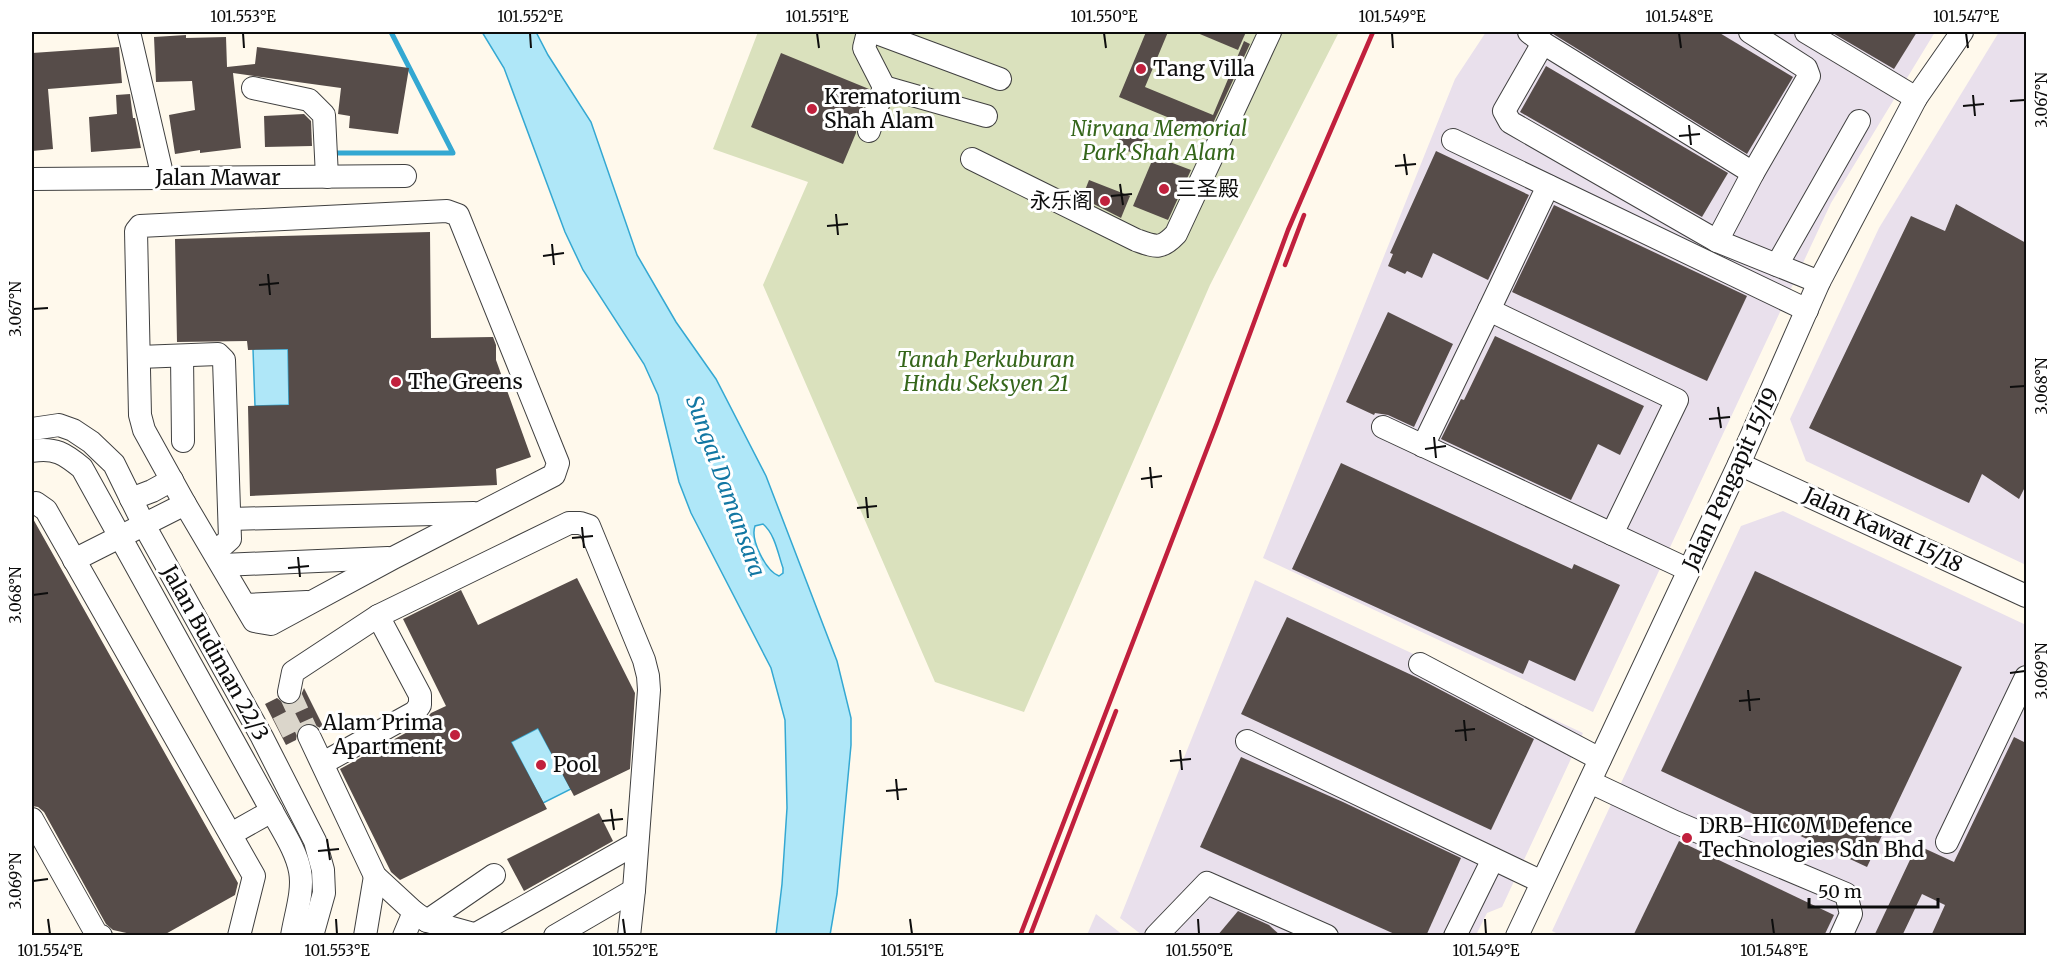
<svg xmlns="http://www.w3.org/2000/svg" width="2058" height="967" font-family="Merriweather,'Noto Sans SC',serif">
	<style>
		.industrial { fill: #e9e0ec }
		.cemetery { fill: #dae1bd }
		.water { fill: #afe7f8; stroke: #34a8d2; stroke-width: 1.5; fill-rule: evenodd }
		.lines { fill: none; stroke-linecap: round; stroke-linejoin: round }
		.stream { stroke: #34a8d2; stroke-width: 5 }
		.building { fill: #564c49 }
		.minor-tunnel { stroke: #dbd6cb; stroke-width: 22; stroke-dasharray: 22 11; stroke-linecap: butt }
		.minor-casing { stroke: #404040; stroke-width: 24 }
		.minor { stroke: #fff; stroke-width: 22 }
		.rail { stroke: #c1203d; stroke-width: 4.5 }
		.ticks { fill: none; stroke: #0d0d0d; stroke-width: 2 }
		.poi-dot { fill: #c1203d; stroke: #fff; stroke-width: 2 }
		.labels { text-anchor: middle; stroke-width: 6; stroke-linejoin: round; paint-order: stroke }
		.poi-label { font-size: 21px; fill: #0d0d0d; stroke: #fff; text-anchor: start }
		.park-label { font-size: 21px; font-style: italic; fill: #35661b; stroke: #fff }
		.street-label { font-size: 21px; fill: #0d0d0d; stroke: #fff }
		.water-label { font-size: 22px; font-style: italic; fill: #1277a3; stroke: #fff }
		.neatline { fill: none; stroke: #0d0d0d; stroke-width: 2 }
		.ticks-label { font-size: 15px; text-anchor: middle; fill: #0d0d0d }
	</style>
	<rect width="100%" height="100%" fill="#fff9ec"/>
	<g class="industrial">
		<polygon points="1486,32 1935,32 1831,203 1593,712 1263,558 1455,79"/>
		<polygon points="1999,32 2026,32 2026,565 1806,461 1790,419 1879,228"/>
		<polygon points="1783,511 2026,625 2026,935 1562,936 1552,931 1741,526"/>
		<polygon points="1255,580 1583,733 1502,907 1487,913 1476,935 1142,935 1120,918"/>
		<polygon points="1096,914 1123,935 1087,935"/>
	</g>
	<polygon class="cemetery" points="758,32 1339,32 1210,285 1024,712 935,682 763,285 808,182 713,149"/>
	<g class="water">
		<path d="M482 32H536L548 55 591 122 637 255 676 322 716 379 766 476 837 661 851 718V745L837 894 830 935H776L782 884 787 808 785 720 771 668 691 513 679 482 658 395 644 364 583 270 565 232 504 68ZM763 524C775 534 778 554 783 568V573L779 576C766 571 750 540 755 526Z"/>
		<polygon points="253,349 288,349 289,405 255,406"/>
		<polygon points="538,728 571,789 543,803 511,742"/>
	</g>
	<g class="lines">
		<polyline class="stream" points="336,153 453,153 391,32"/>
	</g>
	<g class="building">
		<polygon points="1146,32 1168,32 1145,87 1213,115 1244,41 1250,44 1208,134 1119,97"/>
		<polygon points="1195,32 1246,32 1238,50"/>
		<polygon points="1550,32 1718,32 1793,77 1747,154"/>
		<polygon points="1831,32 1917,32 1894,69"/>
		<polygon points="186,35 186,38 226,37 227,67 255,64 257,47 409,68 398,134 349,128 350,116 338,114 341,88 233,73 241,148 200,153 200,150 175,154 169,115 195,110 192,81 156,82 154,37"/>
		<polygon points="119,47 122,83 48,89 53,149 32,151 32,53"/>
		<polygon points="781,53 869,89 856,127 856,133 843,164 751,127"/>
		<polygon points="1546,66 1728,173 1702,217 1520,112"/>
		<polygon points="130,94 133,118 135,118 141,148 91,152 89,117 117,114 116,95"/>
		<polygon points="304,114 311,121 312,146 265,147 264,116"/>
		<polygon points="1122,131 1148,141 1142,156 1116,147"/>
		<polygon points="1436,151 1529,195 1488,280 1433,253 1422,278 1407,271 1405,274 1388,266 1393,254 1390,253"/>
		<polygon points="1154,156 1191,170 1168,220 1133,206"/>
		<polygon points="1089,180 1130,196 1121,218 1082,198"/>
		<polygon points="1956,204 2026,243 2026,485 2019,499 1982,474 1969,503 1809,428 1911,216 1945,231"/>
		<polygon points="1554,205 1747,296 1707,381 1512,292"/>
		<polygon points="430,232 431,338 493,337 496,345 496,360 531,457 496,469 497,485 250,496 248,406 289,405 288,349 248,350 247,341 177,342 175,239"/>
		<polygon points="1388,312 1453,344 1414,427 1388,415 1375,413 1374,415 1346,402"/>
		<polygon points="1495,336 1644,406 1620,455 1598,444 1571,500 1441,439 1461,399 1464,400"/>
		<polygon points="1341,463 1572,569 1574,564 1620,585 1575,681 1529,660 1523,674 1292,569"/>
		<polygon points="32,517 238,883 235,895 162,936 140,936 113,930 106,924 44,812 38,807 32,806"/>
		<polygon points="1755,571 1962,667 1867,867 1661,771"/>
		<polygon points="577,578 635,693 630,769 574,796 538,728 511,742 547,809 400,880 391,872 340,769 422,724 431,713 446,706 403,619 461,590 478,625"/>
		<polygon points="1287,617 1418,678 1534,739 1491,830 1241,714"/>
		<polygon points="304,688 323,726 320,728 311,723 303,724 298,729 296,740 286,745 265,704 277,698 286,705 294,705 299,700"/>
		<polygon points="2014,737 2026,743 2026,936 1931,936 1945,905 1922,894 1902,936 1874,936 1917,845 1954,862"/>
		<polygon points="1241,757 1343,802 1461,858 1426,936 1399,936 1200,847"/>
		<polygon points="599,813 613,841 524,891 507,859"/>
		<polygon points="1679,841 1834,915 1824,936 1633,936"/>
		<polygon points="1238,911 1269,925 1281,936 1217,936"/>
	</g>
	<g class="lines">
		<g class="minor-tunnel">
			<polyline points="289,692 309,736"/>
			<polyline points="278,728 300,717"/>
		</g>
		<g class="minor-casing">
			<g id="minor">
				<polyline points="129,32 163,178"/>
				<polyline points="868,32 864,48 884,87 869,131"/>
				<polyline points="874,32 1000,79"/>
				<polyline points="1529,32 1543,43 1753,173"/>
				<polyline points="1806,32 1916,98"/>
				<polyline points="1543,43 1504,111 1510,122 1717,241 1819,282"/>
				<polyline points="884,87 986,116"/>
				<polyline points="253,88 309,100 324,115 327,177"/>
				<polyline points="1453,140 1807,310"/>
				<path d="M972 159 1136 240C1156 247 1161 250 1176 234L1270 32"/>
				<polyline points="32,179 405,176"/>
				<polygon points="447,211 458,215 558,463 554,475 393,558 271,624 254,621 185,504 144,430 140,415 136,231 140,226"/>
				<polyline points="1717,241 1753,173 1809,76 1806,68 1750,32"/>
				<polyline points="1777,265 1859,121"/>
				<polyline points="1489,310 1548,186"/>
				<polyline points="182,356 183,441"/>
				<polyline points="139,357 218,354 224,360 230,539 221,547 212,547"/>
				<polyline points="1383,427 1689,570"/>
				<polyline points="32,429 59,425 73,430 91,442 114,464 144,525 262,737 315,841 323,870 324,893 312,936"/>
				<polyline points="1423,446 1489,310 1677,400 1612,534"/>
				<path d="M32 451C55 447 65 454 82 468L272 811C282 830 296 850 300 871 304 891 295 916 292 936"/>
				<polyline points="1739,464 2026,596"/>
				<polyline points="131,499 152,491 172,480"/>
				<polyline points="32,504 36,503 46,510 254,876 239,936"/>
				<polyline points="230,519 474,513"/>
				<polyline points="74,560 185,504"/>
				<polyline points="222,565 388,558"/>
				<polyline points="245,605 307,602"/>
				<polyline points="1420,664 1600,759"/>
				<polyline points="289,692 293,672 378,616 569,523 580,523 589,526 644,660 648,676 649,690 634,890 629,936"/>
				<polyline points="309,736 375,876 414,912 427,921 481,936"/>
				<polyline points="1247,741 1542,882"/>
				<polyline points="323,763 415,712 420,705 420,695 378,616"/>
				<polyline points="1590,782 1675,822 1846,894 1851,914 1841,936"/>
				<polyline points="32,819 97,935 101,936"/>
				<polyline points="231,834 272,811"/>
				<polyline points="1947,842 2026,677"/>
				<polyline points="427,921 494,875"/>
				<polyline points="476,934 637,843"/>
				<polyline points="365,936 375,876"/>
				<polyline points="404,936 414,912"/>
				<polyline points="555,936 634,890"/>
				<polyline points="1156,936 1207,883 1327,936"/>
				<polyline points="1455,936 1493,859"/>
				<polyline points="1517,936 1739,464 1819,282 1916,98 1962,32"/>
			</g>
		</g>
		<use href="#minor" class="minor"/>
		<g class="rail">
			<polyline points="1285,265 1304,215"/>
			<polyline points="1020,936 1217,423 1288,230 1373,32"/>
			<polyline points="1030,936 1116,711"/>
		</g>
	</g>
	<path class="ticks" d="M243 33 244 48M530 33 531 48M817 33 819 48M1104 33 1106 48M1392 33 1393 48M1679 33 1681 48M1966 33 1968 48M1973 95 1975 116M2010 101 2025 100M1963 106 1984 104M1689 125 1691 145M1679 136 1700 134M1404 154 1407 175M1395 166 1416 164M1120 184 1123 205M1111 196 1132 194M836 214 838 235M827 226 848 224M552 244 554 265M543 256 564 253M268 274 270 295M259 285 279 283M33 309 48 308M2010 387 2025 386M1718 407 1721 428M1709 419 1730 417M1434 437 1436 458M1425 449 1446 446M1150 467 1152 488M1141 479 1162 476M866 497 868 518M857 508 877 506M582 527 584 548M572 538 593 536M298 557 300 577M288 568 309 566M33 595 48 593M2010 673 2025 671M1748 690 1750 711M1739 701 1760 699M1464 720 1466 741M1455 731 1475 729M1180 750 1182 770M1170 761 1191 759M896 779 898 800M886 791 907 789M611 809 614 830M602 821 623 819M327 839 330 860M318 851 339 849M33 881 48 879M48 919 50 934M336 919 337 934M623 919 625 934M910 919 912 934M1198 919 1199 934M1485 919 1486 934M1772 919 1774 934"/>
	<g class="poi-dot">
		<circle cx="1141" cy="69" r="6"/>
		<circle cx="812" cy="109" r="6"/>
		<circle cx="1164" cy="189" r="6"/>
		<circle cx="1105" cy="201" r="6"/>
		<circle cx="396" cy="382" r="6"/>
		<circle cx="455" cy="735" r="6"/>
		<circle cx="541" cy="765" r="6"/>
		<circle cx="1687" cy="838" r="6"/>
	</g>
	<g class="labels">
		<g class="poi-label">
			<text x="1153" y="76">Tang Villa</text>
			<text x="824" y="104">Krematorium<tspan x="824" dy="24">Shah Alam</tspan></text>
			<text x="1176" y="196">三圣殿</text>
			<text x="1093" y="208" text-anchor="end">永乐阁</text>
			<text x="408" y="389">The Greens</text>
			<text x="443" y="730" text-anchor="end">Alam Prima<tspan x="443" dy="24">Apartment</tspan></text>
			<text x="553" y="772">Pool</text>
			<text x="1699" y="833">DRB-HICOM Defence<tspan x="1699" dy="24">Technologies Sdn Bhd</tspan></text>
		</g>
		<g class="park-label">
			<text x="1159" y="136">Nirvana Memorial<tspan x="1159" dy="24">Park Shah Alam</tspan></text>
			<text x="986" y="367">Tanah Perkuburan<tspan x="986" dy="24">Hindu Seksyen 21</tspan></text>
		</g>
		<g class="street-label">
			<text x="218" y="185">Jalan Mawar</text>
			<text transform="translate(1731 479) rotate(-65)" y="7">Jalan Pengapit 15/19</text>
			<text transform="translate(1883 530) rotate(25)" y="7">Jalan Kawat 15/18</text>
			<text transform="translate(215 653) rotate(61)" y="7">Jalan Budiman 22/3</text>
		</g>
		<g class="water-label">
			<text transform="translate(726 486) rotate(70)" y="8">Sungai Damansara</text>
		</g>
	</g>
	<rect width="2058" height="967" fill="none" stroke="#ffffff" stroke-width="66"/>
	<path d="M1809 898v9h129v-9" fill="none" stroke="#0d0d0d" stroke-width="3"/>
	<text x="1818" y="898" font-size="18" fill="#0d0d0d" stroke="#ffffff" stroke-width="4.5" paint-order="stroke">50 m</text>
	<rect x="33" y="33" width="1992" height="901" class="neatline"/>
	<g class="ticks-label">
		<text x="243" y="22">101.553°E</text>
		<text x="530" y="22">101.552°E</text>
		<text x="817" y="22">101.551°E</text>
		<text x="1104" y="22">101.550°E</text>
		<text x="1392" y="22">101.549°E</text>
		<text x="1679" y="22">101.548°E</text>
		<text x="1966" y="22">101.547°E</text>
		<text transform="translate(2042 100) rotate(-90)" y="5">3.067°N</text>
		<text transform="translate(16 309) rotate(-90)" y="5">3.067°N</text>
		<text transform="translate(2042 386) rotate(-90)" y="5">3.068°N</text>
		<text transform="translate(16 595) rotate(-90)" y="5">3.068°N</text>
		<text transform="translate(2042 671) rotate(-90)" y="5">3.069°N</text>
		<text transform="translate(16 881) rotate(-90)" y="5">3.069°N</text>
		<text x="50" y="956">101.554°E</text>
		<text x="337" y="956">101.553°E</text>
		<text x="625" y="956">101.552°E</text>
		<text x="912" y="956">101.551°E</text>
		<text x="1199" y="956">101.550°E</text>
		<text x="1486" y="956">101.549°E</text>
		<text x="1774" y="956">101.548°E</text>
	</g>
</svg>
